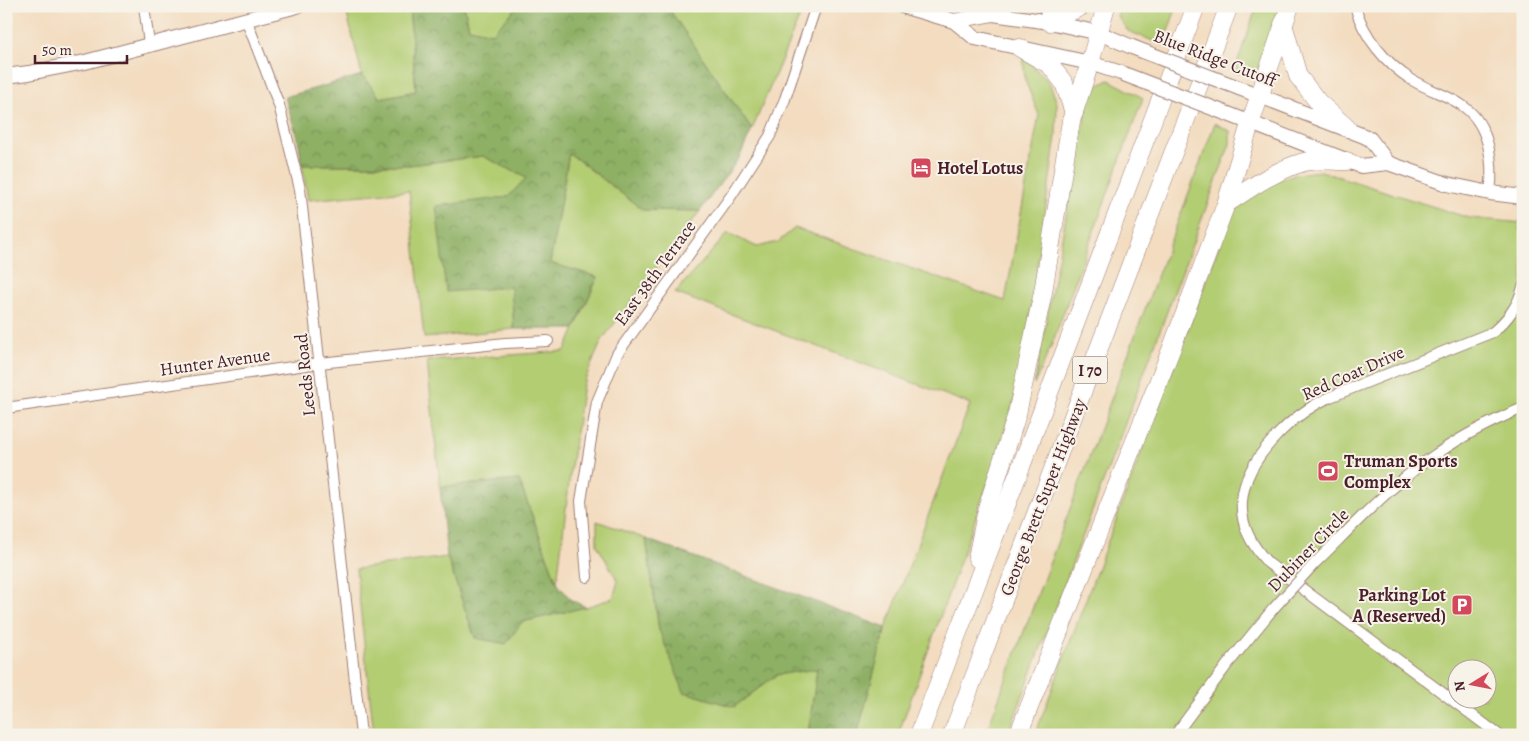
<svg xmlns="http://www.w3.org/2000/svg" width="1529" height="741" font-family="Alegreya,serif">
	<style>
		.green { fill: #b3cd73; stroke: #7e764f; fill-rule: evenodd }
		.forest { fill: url(#forest-crowns); stroke: #6c6848 }
		.lines { fill: none; stroke-linecap: round; stroke-linejoin: round }
		.street-casing { stroke: #9e7e75; stroke-width: 12 }
		.secondary-casing { stroke: #9e7e75; stroke-width: 16 }
		.highway-casing { stroke: #9e7e75; stroke-width: 19 }
		.street { stroke: #fff; stroke-width: 10 }
		.secondary { stroke: #fff; stroke-width: 14 }
		.highway { stroke: #fff; stroke-width: 18 }
		.street-bridge-casing { stroke: #9e7e75; stroke-width: 12; stroke-linecap: butt }
		.secondary-bridge-casing { stroke: #9e7e75; stroke-width: 16; stroke-linecap: butt }
		.street-bridge { stroke: #fff; stroke-width: 10 }
		.secondary-bridge { stroke: #fff; stroke-width: 14 }
		.labels { text-anchor: middle; stroke-width: 4; stroke-linejoin: round; paint-order: stroke }
		.shield { fill: #f7f3e8; stroke: #7e5f64; stroke-width: 1 }
		.shield-label { font-size: 16px; font-weight: bold; fill: #4a1f2b }
		.street-label { font-size: 18px; fill: #4a1f2b; stroke: #f7f3e8 }
		.poi-label { font-size: 18px; font-weight: bold; fill: #4a1f2b; stroke: #f7f3e8; text-anchor: start }
	</style>
	<defs>
		<pattern id="forest-crowns" width="20" height="18" patternUnits="userSpaceOnUse" patternTransform="scale(1.25)"><rect width="20" height="18" fill="#8eb065"/><path d="M2 6a3 3 0 1 1 6 0M12 15a3 3 0 1 1 6 0" fill="none" stroke="#768f53"/></pattern>
	</defs>
	<rect width="100%" height="100%" fill="#f7f3e8"/>
	<filter id="ink" filterUnits="userSpaceOnUse"><feTurbulence type="fractalNoise" baseFrequency=".02" numOctaves="2"/><feDisplacementMap in="SourceGraphic" scale="10" xChannelSelector="R" yChannelSelector="G"/><feConvolveMatrix kernelMatrix="1 2 1 2 8 2 1 2 1" color-interpolation-filters="sRGB"/></filter>
	<filter id="wash" filterUnits="userSpaceOnUse"><feTurbulence type="fractalNoise" baseFrequency=".0096" numOctaves="4" result="noise"/><feDisplacementMap in="SourceGraphic" scale="20" xChannelSelector="R" yChannelSelector="G"/><feGaussianBlur stdDeviation="1.12" result="paint"/><feColorMatrix in="noise" values="0 0 0 0 0 0 0 0 0 0 0 0 0 0 0 0 0 1.4 0 .05"/><feComposite in="paint" operator="in"/></filter>
	<g filter="url(#wash)">
		<rect width="100%" height="100%" fill="#f3dcbf"/>
		<g class="green">
			<polygon points="345,6 409,6 416,91 380,98 362,75"/>
			<polygon points="464,6 518,6 492,33 469,28"/>
			<polygon points="667,6 796,6 800,16 752,130"/>
			<polygon points="1121,6 1177,6 1163,45 1128,31 1117,16"/>
			<polygon points="1257,6 1281,6 1257,71 1244,74 1234,72"/>
			<polygon points="1023,57 1049,82 1057,103 1056,136 1021,378 991,475 898,735 857,735 886,628 970,404 675,293 728,233 757,247 778,242 795,228 1005,301 1039,115 1025,80"/>
			<polygon points="1109,80 1143,98 1052,344 1034,385 1090,90"/>
			<polygon points="1215,123 1230,131 1230,144 1008,735 985,735"/>
			<polygon points="569,153 643,210 700,211 602,340 583,384 570,475 557,583 519,480 440,487 427,361 565,351 598,277 550,263"/>
			<polygon points="483,156 527,178 509,197 437,207 512,287 514,329 424,338 409,191 308,200 302,165 409,165"/>
			<path d="M1321 171 1469 218 1523 223V735H1035L1228 222 1241 201 1264 185 1295 174ZM1456 668H1486V698H1456Z"/>
			<polygon points="597,521 646,539 659,630 734,707 776,675 818,668 808,735 374,735 356,569 447,557 475,638 522,622 586,607 613,598 618,581 597,545"/>
		</g>
		<g class="forest">
			<polygon points="409,6 464,6 469,28 492,33 518,6 667,6 752,130 739,158 700,211 643,210 569,153 550,263 598,277 574,329 514,329 511,287 446,292 436,206 508,197 526,178 483,156 409,165 302,165 299,144 285,97 362,75 380,98 416,91"/>
			<polygon points="519,480 557,583 571,600 586,607 522,622 506,644 475,638 447,557 440,487"/>
			<polygon points="646,539 886,628 857,735 808,735 817,669 776,675 734,707 684,692 659,630"/>
		</g>
	</g>
	<g filter="url(#ink)">
		<g class="lines">
			<g class="street-casing">
				<g id="street">
					<polyline points="144,6 149,44"/>
					<polyline points="1043,6 1050,22"/>
					<path d="M1355 6C1363 36 1386 64 1412 80 1428 90 1448 95 1463 106 1490 125 1494 163 1490 193"/>
					<polyline points="246,19 279,105 300,189 361,735"/>
					<polyline points="1522,197 1523,227"/>
					<polyline points="6,408 320,363 505,343 548,341"/>
					<path d="M1315 563C1354 525 1392 483 1438 453 1464 435 1494 420 1523 408"/>
					<polyline points="587,577 581,501 597,402 617,354 731,196 770,136 785,99 816,6"/>
					<polyline points="1175,735 1227,665 1273,609"/>
					<path d="M1499 735 1268 563C1252 546 1240 525 1242 501 1245 458 1293 414 1330 397L1493 332C1508 319 1518 306 1523 287"/>
				</g>
			</g>
			<g class="secondary-casing">
				<g id="secondary">
					<polyline points="902,6 954,21 975,38 1090,63 1121,73"/>
					<polyline points="954,21 993,14 1050,22 1099,33 1132,47"/>
					<polyline points="6,76 29,73 85,62 297,6"/>
					<polyline points="1239,88 1364,136 1370,139 1388,163"/>
					<polyline points="1228,114 1361,166 1388,163 1447,184 1490,193 1523,197"/>
				</g>
			</g>
			<g class="highway-casing">
				<g id="highway">
					<polyline points="1050,22 1082,6"/>
					<polyline points="1283,24 1298,76 1318,102 1347,128"/>
					<polyline points="1020,48 1050,65 1064,83 1074,113"/>
					<path d="M1226 204C1250 188 1276 170 1304 162 1317 159 1334 161 1347 161"/>
					<polyline points="977,558 987,509 1017,414 1043,292 1071,121 1090,63 1106,6"/>
					<polyline points="919,735 1196,6"/>
					<polyline points="952,735 1229,6"/>
					<polyline points="1018,735 1171,350 1226,204 1250,124 1290,6"/>
				</g>
			</g>
			<use href="#street" class="street"/>
			<use href="#secondary" class="secondary"/>
			<use href="#highway" class="highway"/>
			<g class="street-bridge-casing">
				<polyline id="street-bridge" points="1273,609 1315,563"/>
			</g>
			<g class="secondary-bridge-casing">
				<g id="secondary-bridge">
					<polyline points="1132,47 1239,88"/>
					<polyline points="1121,73 1228,114"/>
				</g>
			</g>
			<use href="#street-bridge" class="street-bridge"/>
			<use href="#secondary-bridge" class="secondary-bridge"/>
		</g>
	</g>
	<defs>
		<g id="hotel-square" transform="scale(1.125)"><rect x="-9" y="-9" width="18" height="18" rx="4" fill="#d1495b" stroke="#f7f3e8"/><path d="M-6-4.5h1.5V1H6V5H4.5V3h-9V5H-6ZM-4 0a1.8 1.8 0 1 1 3.6 0ZM.5 0V-2.5h3Q6-2.5 6 0Z" fill="#fff"/></g>
		<g id="stadium-square" transform="scale(1.125)"><rect x="-9" y="-9" width="18" height="18" rx="4" fill="#d1495b" stroke="#f7f3e8"/><path d="M0-5a6.5 5 0 1 0 0 10a6.5 5 0 1 0 0-10ZM-3.5-1.8h7v3.6h-7Z" fill="#fff"/></g>
		<g id="parking-square" transform="scale(1.125)"><rect x="-9" y="-9" width="18" height="18" rx="4" fill="#d1495b" stroke="#f7f3e8"/><path d="M-3.5-5.5H1a3.5 3.5 0 0 1 0 7H-1V5.5H-3.5ZM-1-3.4V-.6H.8a1.4 1.4 0 0 0 0-2.8Z" fill="#fff"/></g>
	</defs>
	<g fill-rule="evenodd">
		<use href="#hotel-square" x="921" y="168"/>
		<use href="#stadium-square" x="1328" y="471"/>
		<use href="#parking-square" x="1462" y="605"/>
	</g>
	<g class="labels">
		<rect class="shield" x="1072.5" y="356.5" width="35" height="27" rx="4"/>
		<g class="shield-label">
			<text x="1090" y="376">I 70</text>
		</g>
		<g class="street-label">
			<text transform="translate(1215 58) rotate(21)" y="6">Blue Ridge Cutoff</text>
			<text transform="translate(655 273) rotate(-54)" y="6">East 38th Terrace</text>
			<text transform="translate(215 362) rotate(-8)" y="6">Hunter Avenue</text>
			<text transform="translate(1353 373) rotate(-24)" y="6">Red Coat Drive</text>
			<text transform="translate(305 375) rotate(-96)" y="6">Leeds Road</text>
			<text transform="translate(1043 497) rotate(-69)" y="6">George Brett Super Highway</text>
			<text transform="translate(1308 550) rotate(-46)" y="6">Dubiner Circle</text>
		</g>
		<g class="poi-label">
			<text x="937" y="174">Hotel Lotus</text>
			<text x="1344" y="467">Truman Sports<tspan x="1344" dy="21">Complex</tspan></text>
			<text x="1446" y="601" text-anchor="end">Parking Lot<tspan x="1446" dy="21">A (Reserved)</tspan></text>
		</g>
	</g>
	<rect width="1529" height="741" fill="none" stroke="#f7f3e8" stroke-width="25"/>
	<g transform="translate(1472 684) rotate(260)"><circle r="24" fill="#f7f3e8" stroke="#b29e9c"/>
	<path d="M0-4L9 19L0 12L-9 19Z" fill="#d1495b"/>
	<text y="-8" font-size="14" font-weight="bold" text-anchor="middle" fill="#4a1f2b">N</text>
	</g>
	<path d="M35 55v8h92v-8" fill="none" stroke="#4a1f2b" stroke-width="2.5"/>
	<text x="42" y="55" font-size="15" fill="#4a1f2b" stroke="#f7f3e8" stroke-width="4" paint-order="stroke">50 m</text>
</svg>
